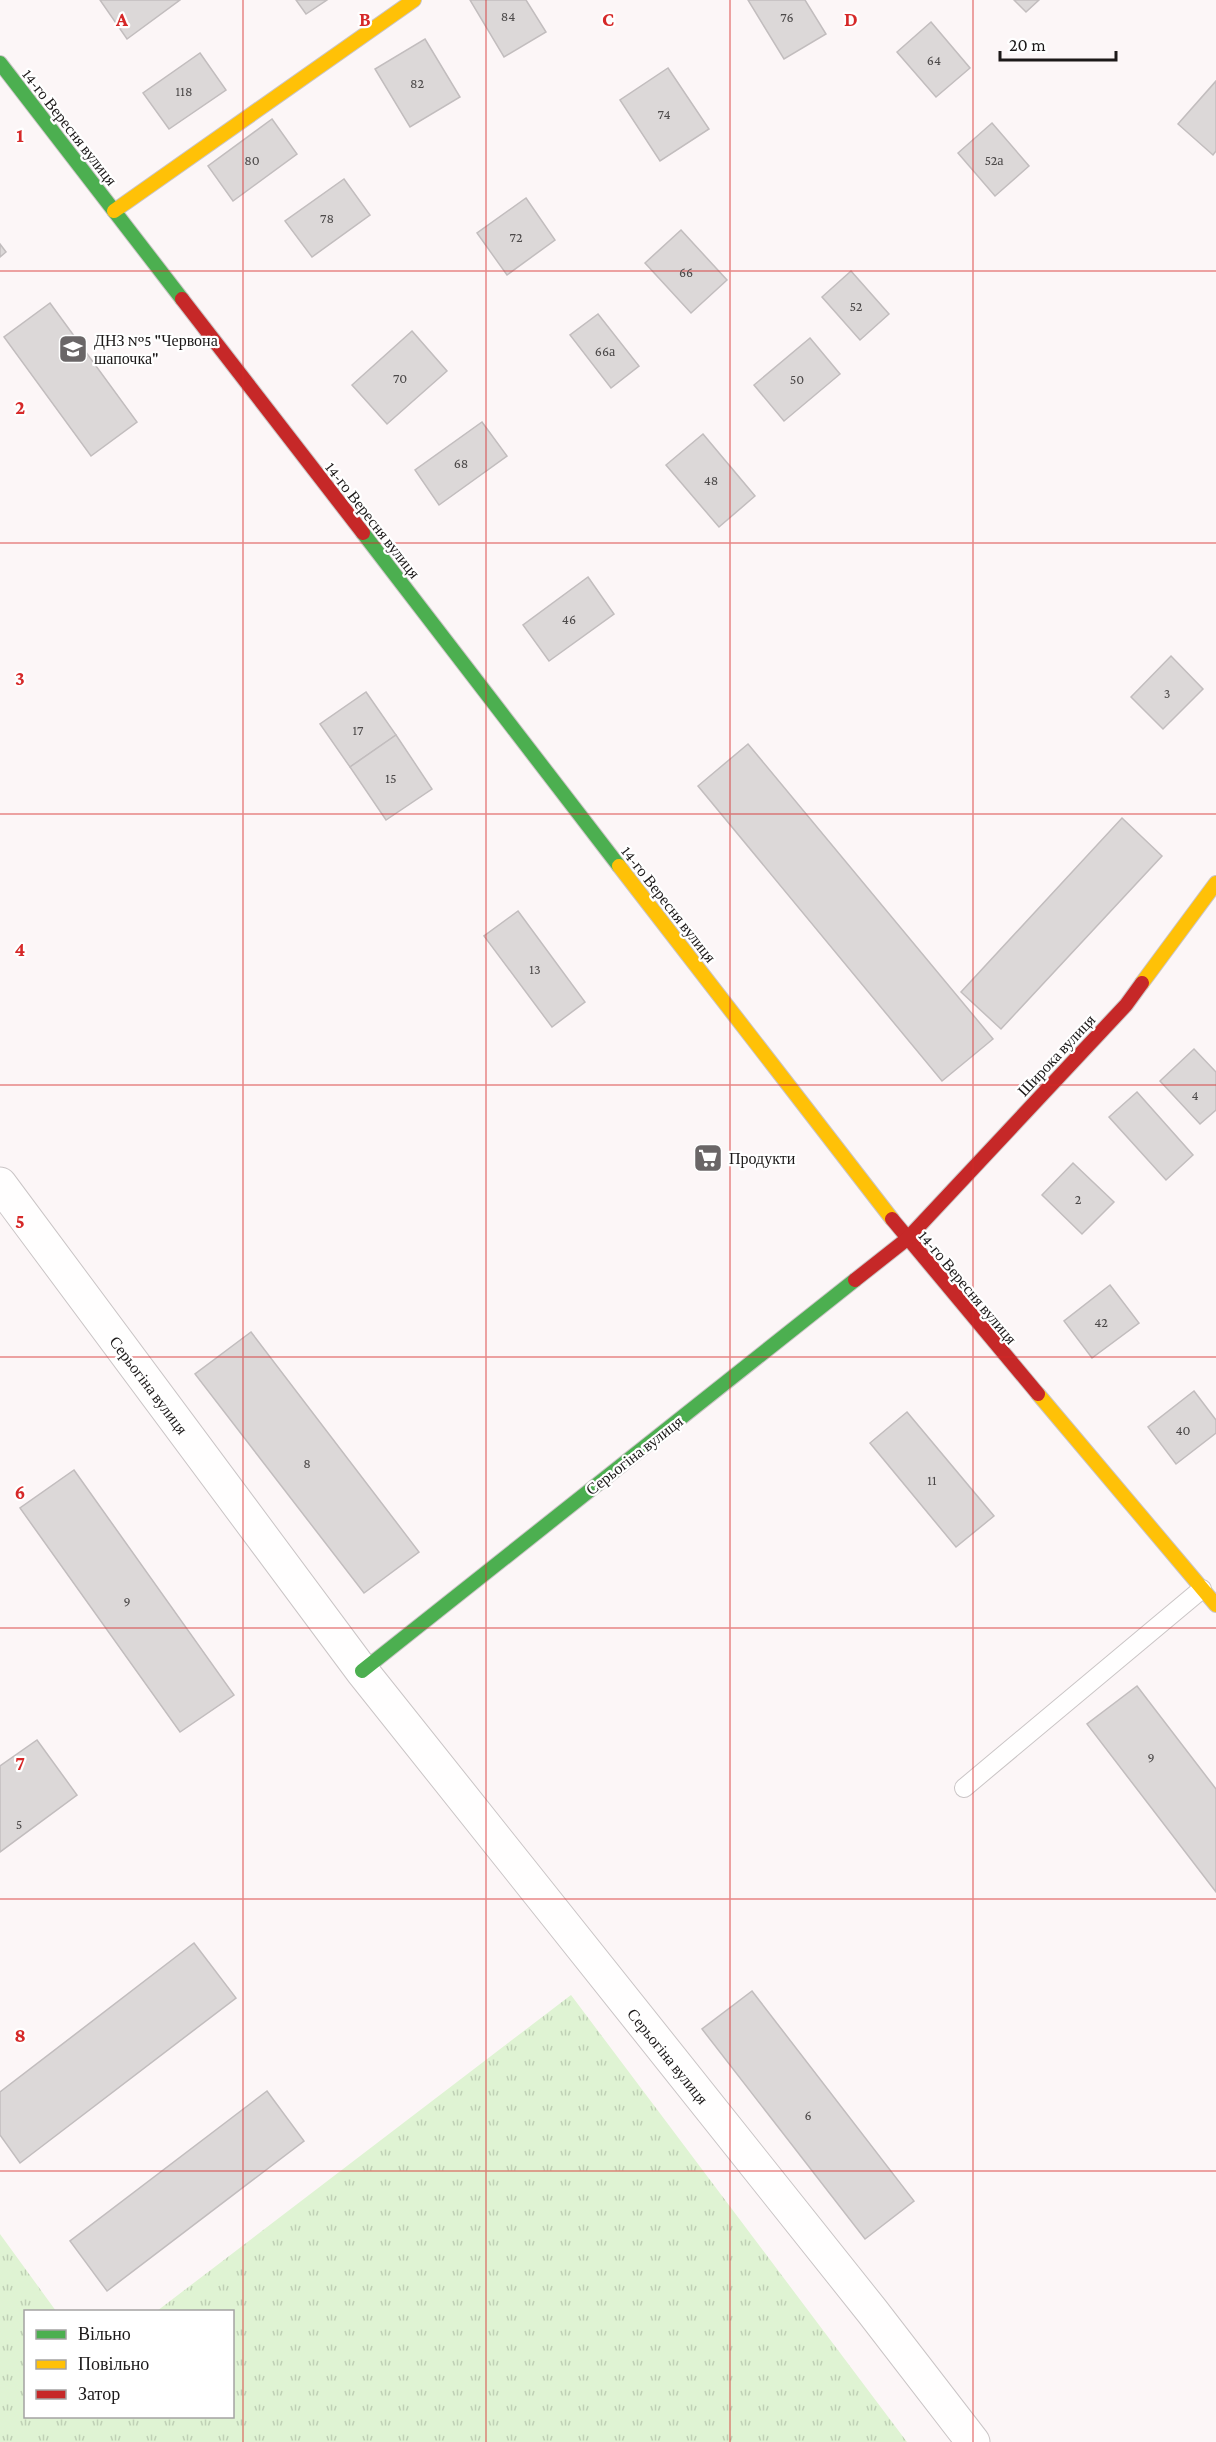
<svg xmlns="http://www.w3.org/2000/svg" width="1216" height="2442" font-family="'Crimson Pro',serif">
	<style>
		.grass { fill: url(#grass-tufts) }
		.building { fill: #dcd8d8; stroke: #c2bdbe; stroke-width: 1.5 }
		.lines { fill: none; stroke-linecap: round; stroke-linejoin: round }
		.lane-casing { stroke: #cac5c6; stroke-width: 20 }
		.street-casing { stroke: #cac5c6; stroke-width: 35 }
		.fast-casing { stroke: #cac5c6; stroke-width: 16 }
		.slow-casing { stroke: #cac5c6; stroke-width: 16 }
		.jam-casing { stroke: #cac5c6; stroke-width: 16 }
		.lane { stroke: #fffefe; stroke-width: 18 }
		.street { stroke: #fffefe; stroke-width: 33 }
		.fast { stroke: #4caf50; stroke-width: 14 }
		.slow { stroke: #ffc107; stroke-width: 14 }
		.jam { stroke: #c62828; stroke-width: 14 }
		.grid { fill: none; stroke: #d62828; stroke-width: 1.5; stroke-opacity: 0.55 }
		.labels { text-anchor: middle; stroke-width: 4.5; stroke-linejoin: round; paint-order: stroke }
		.number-label { font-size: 14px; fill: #4c4949 }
		.street-label { font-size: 16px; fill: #1c1919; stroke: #fff }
		.poi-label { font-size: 16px; fill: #1c1919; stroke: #fff; text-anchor: start }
		.grid-label { font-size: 20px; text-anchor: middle; font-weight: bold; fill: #d62828; stroke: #fff; stroke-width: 4.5; stroke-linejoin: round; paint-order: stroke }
	</style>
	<defs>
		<pattern id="grass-tufts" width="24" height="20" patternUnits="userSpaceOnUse" patternTransform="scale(1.5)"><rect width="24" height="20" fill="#dff3d3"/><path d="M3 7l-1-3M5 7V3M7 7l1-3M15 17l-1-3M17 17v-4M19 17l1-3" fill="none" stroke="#bfd0b5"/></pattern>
	</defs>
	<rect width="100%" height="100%" fill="#fcf6f7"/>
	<polygon class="grass" points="571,1995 907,2442 0,2442 0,2234 56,2311 26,2312 26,2416 232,2416 232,2312 157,2311"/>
	<g class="building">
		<polygon points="100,0 180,0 127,39"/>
		<polygon points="296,0 327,0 306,14"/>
		<polygon points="470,0 526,0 546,32 504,57"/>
		<polygon points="748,0 805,0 826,34 784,59"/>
		<polygon points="1014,0 1039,0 1026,12"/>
		<polygon points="931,22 970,68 936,97 897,52"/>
		<polygon points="425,39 460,97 410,127 375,69"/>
		<polygon points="200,53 226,90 169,129 143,93"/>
		<polygon points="668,68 709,129 660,161 620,100"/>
		<polygon points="1216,81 1216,151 1213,155 1178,124"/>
		<polygon points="272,119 297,154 233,201 208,166"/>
		<polygon points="992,123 1029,166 995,196 958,153"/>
		<polygon points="344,179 370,215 312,257 285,221"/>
		<polygon points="526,198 555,240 507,275 477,233"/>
		<polygon points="681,230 727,280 691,313 645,263"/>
		<polygon points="0,244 6,252 0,257"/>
		<polygon points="851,271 889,314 860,340 822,297"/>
		<polygon points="50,303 137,422 91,456 4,337"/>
		<polygon points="598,314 639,366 611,388 570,335"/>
		<polygon points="412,331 447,371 387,424 352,385"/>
		<polygon points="810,338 840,374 784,421 754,385"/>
		<polygon points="482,422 507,456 439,505 415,470"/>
		<polygon points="703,434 755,496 719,527 666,465"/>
		<polygon points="588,577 614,614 549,661 523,625"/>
		<polygon points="1171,656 1203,689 1163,729 1131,697"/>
		<polygon points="366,692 396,735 350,767 320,724"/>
		<polygon points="396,735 432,789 386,820 350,767"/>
		<polygon points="748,744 993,1039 942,1081 698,786"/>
		<polygon points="1122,818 1162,856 1001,1029 961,992"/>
		<polygon points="518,911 585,1002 552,1027 484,936"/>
		<polygon points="1194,1049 1216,1072 1216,1110 1200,1124 1160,1081"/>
		<polygon points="1137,1092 1193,1155 1166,1180 1109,1117"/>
		<polygon points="1073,1163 1114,1202 1082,1234 1042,1195"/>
		<polygon points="1110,1285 1139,1323 1092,1358 1064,1321"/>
		<polygon points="251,1332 419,1552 364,1593 195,1374"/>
		<polygon points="1194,1391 1216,1420 1216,1433 1176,1464 1148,1427"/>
		<polygon points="907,1412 994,1516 956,1547 870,1443"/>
		<polygon points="74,1470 234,1695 180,1732 20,1508"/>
		<polygon points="1137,1686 1216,1789 1216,1892 1087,1724"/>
		<polygon points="37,1740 77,1795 0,1852 0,1766"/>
		<polygon points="194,1943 236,1998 20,2163 0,2135 0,2092"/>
		<polygon points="752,1991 914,2201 865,2239 702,2029"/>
		<polygon points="267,2091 304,2141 107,2291 70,2241"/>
	</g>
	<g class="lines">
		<g class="lane-casing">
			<polyline id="lane" points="964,1788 1202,1589"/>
		</g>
		<g class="street-casing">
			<polyline id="street" points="0,1184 362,1671 872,2311 973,2442"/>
		</g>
		<g class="fast-casing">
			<g id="fast">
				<polyline points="0,63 182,299"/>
				<polyline points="363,533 619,866"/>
				<polyline points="362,1671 855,1280"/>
			</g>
		</g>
		<g class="slow-casing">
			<g id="slow">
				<polyline points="114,211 414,0"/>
				<polyline points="619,866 892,1219"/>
				<polyline points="1142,983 1216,883"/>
				<polyline points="1038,1394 1216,1605"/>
			</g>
		</g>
		<g class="jam-casing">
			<g id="jam">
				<polyline points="182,299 363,533"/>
				<polyline points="892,1219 1038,1394"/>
				<polyline points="855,1280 907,1239 1126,1005 1142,983"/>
			</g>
		</g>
		<use href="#lane" class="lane"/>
		<use href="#street" class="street"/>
		<use href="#fast" class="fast"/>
		<use href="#slow" class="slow"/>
		<use href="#jam" class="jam"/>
	</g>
	<path class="grid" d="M243 0V2442M486 0V2442M730 0V2442M973 0V2442M0 271H1216M0 543H1216M0 814H1216M0 1085H1216M0 1357H1216M0 1628H1216M0 1899H1216M0 2171H1216"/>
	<defs>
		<g id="school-square" transform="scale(1.5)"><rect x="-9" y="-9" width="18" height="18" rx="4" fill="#6a6667" stroke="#fff"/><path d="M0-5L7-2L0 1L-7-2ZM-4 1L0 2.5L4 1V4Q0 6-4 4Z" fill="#fff"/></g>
		<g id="supermarket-square" transform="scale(1.5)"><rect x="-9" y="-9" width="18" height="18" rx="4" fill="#6a6667" stroke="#fff"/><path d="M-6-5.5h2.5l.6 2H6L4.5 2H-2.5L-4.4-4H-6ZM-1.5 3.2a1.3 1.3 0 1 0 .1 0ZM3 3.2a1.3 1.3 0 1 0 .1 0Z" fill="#fff"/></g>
	</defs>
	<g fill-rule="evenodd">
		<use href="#school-square" x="73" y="349"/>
		<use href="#supermarket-square" x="708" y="1158"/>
	</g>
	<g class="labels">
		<g class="number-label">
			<text x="508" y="21">84</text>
			<text x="787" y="22">76</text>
			<text x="934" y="65">64</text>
			<text x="417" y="88">82</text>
			<text x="184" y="96">118</text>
			<text x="664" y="119">74</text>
			<text x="252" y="165">80</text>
			<text x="994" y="165">52а</text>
			<text x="327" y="223">78</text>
			<text x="516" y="242">72</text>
			<text x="686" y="277">66</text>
			<text x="856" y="311">52</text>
			<text x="605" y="356">66а</text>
			<text x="400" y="383">70</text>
			<text x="797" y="384">50</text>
			<text x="461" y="468">68</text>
			<text x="711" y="485">48</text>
			<text x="569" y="624">46</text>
			<text x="1167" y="698">3</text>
			<text x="358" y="735">17</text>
			<text x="391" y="783">15</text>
			<text x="535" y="974">13</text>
			<text x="1195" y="1100">4</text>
			<text x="1078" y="1204">2</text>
			<text x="1101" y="1327">42</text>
			<text x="1183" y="1435">40</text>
			<text x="307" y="1468">8</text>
			<text x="932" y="1485">11</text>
			<text x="127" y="1606">9</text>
			<text x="1151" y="1762">9</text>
			<text x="19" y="1829">5</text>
			<text x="808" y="2120">6</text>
		</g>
		<g class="street-label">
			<text transform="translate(70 127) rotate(52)" y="6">14-го Вересня вулиця</text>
			<text transform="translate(373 520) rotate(52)" y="6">14-го Вересня вулиця</text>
			<text transform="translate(669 904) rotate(52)" y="6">14-го Вересня вулиця</text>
			<text transform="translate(1056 1055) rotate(-47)" y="6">Широка вулиця</text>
			<text transform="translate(968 1287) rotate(50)" y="6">14-го Вересня вулиця</text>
			<text transform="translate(149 1385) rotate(53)" y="6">Серьогіна вулиця</text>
			<text transform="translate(634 1455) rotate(-38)" y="6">Серьогіна вулиця</text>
			<text transform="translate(668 2056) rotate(51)" y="6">Серьогіна вулиця</text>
		</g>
		<g class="poi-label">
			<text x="94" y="346">ДНЗ №5 "Червона<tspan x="94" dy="18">шапочка"</tspan></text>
			<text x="729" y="1164">Продукти</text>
		</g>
	</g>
	<g class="grid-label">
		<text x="122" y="26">A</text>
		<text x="365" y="26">B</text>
		<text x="608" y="26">C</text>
		<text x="851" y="26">D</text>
		<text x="20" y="142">1</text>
		<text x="20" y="414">2</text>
		<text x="20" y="685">3</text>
		<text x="20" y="956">4</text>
		<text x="20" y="1228">5</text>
		<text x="20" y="1499">6</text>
		<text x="20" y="1770">7</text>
		<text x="20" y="2042">8</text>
	</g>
	<rect x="24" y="2310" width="210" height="108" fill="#ffffff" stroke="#a4a3a3" stroke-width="1.5"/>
	<rect x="36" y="2330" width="30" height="9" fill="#4caf50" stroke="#a4a3a3" stroke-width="1.5"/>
	<text x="78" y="2340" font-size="18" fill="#1c1919">Вільно</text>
	<rect x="36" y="2360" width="30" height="9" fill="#ffc107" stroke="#a4a3a3" stroke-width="1.5"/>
	<text x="78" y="2370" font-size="18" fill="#1c1919">Повільно</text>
	<rect x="36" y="2390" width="30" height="9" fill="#c62828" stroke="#a4a3a3" stroke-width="1.5"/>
	<text x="78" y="2400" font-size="18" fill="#1c1919">Затор</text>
	<path d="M1000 51v9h116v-9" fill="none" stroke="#1c1919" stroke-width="3"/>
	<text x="1009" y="51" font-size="18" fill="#1c1919" stroke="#ffffff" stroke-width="4.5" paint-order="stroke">20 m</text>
</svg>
